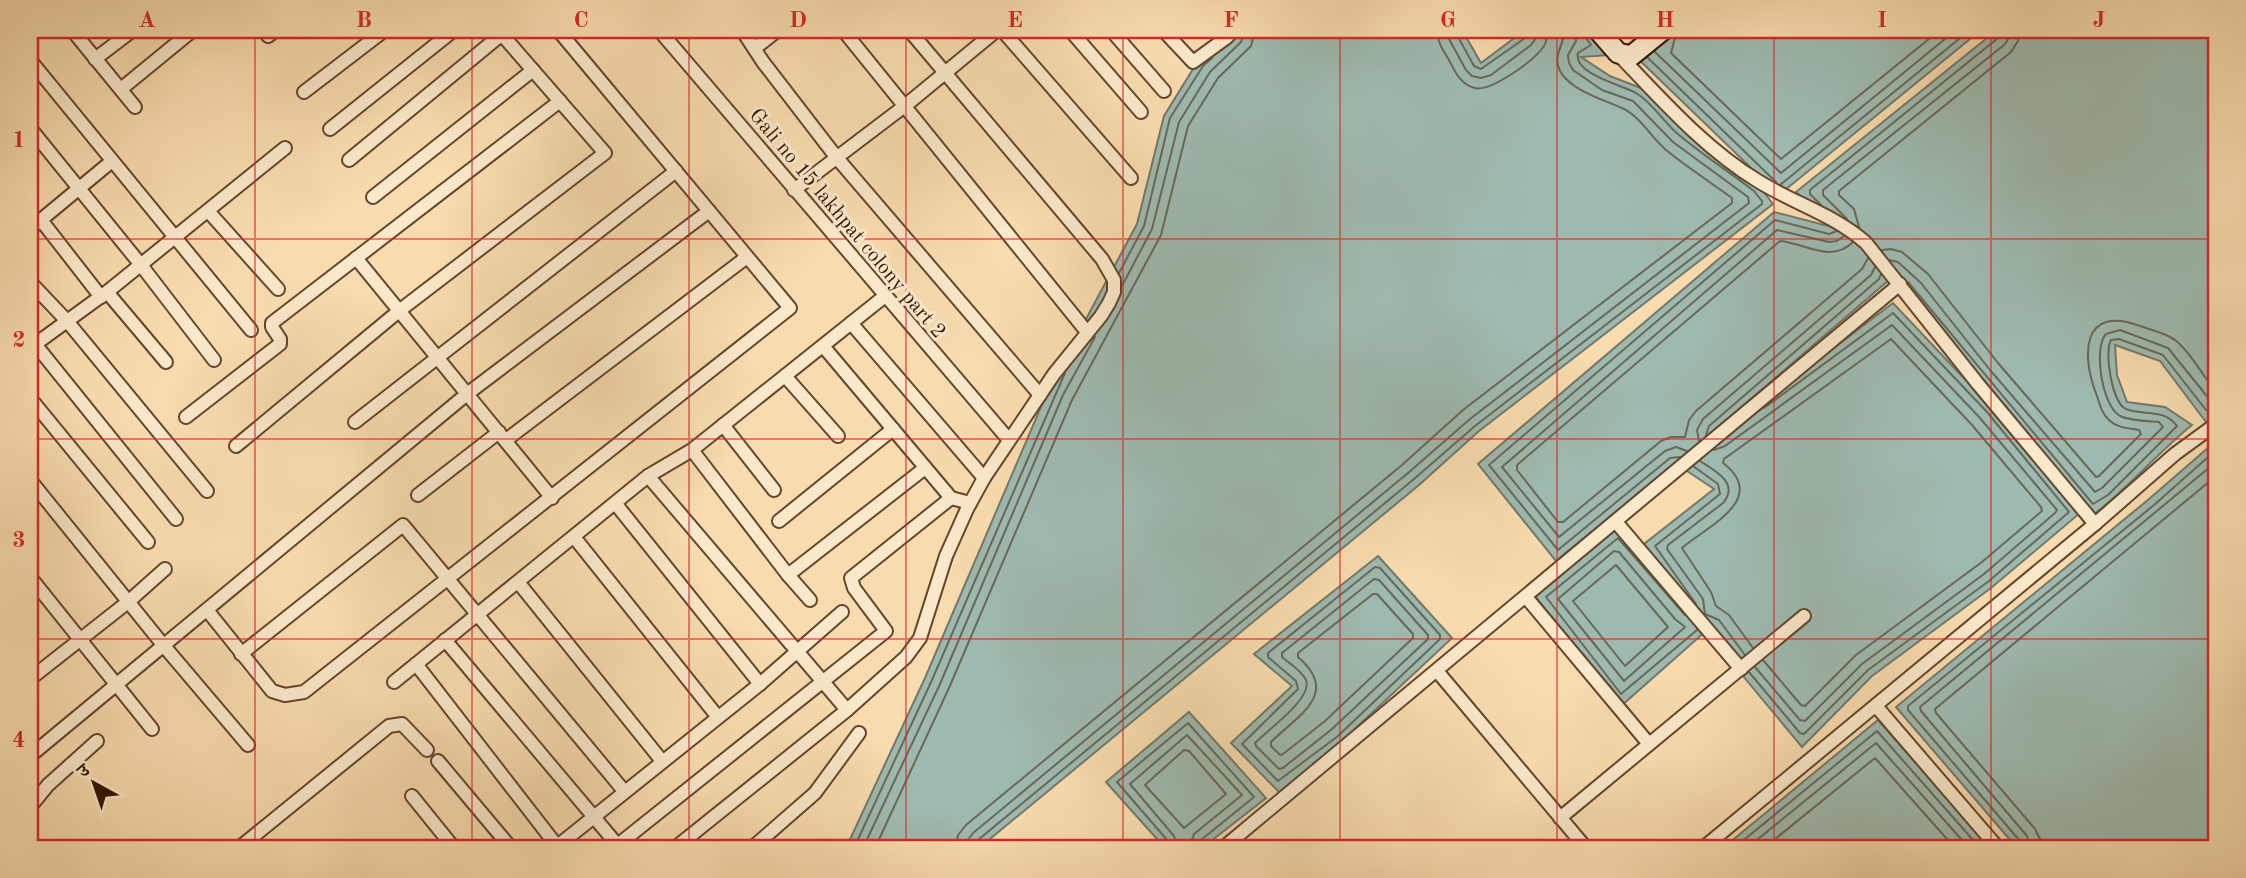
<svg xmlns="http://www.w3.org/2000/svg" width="2246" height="878" font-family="'Old Standard TT','Noto Serif Devanagari',serif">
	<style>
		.water { fill: #9ebab0; stroke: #73786a; stroke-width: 2 }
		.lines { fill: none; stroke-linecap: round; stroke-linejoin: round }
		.shore { stroke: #686858; stroke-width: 2 }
		.street-casing { stroke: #64462c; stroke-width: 16 }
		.secondary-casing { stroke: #321500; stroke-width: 23 }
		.street { stroke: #fae8ca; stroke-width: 12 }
		.secondary { stroke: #fae8ca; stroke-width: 19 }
		.grid { fill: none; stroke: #d62828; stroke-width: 2; stroke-opacity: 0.55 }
		.labels { text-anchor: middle; stroke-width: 6; stroke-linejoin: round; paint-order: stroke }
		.street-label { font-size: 21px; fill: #321500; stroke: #fae8ca }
		.neatline { fill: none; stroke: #d62828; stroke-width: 2.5 }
		.grid-label { font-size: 23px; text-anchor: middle; font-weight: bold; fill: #d62828 }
	</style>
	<rect width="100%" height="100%" fill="#f8dbae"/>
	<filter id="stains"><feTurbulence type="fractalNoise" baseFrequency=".00286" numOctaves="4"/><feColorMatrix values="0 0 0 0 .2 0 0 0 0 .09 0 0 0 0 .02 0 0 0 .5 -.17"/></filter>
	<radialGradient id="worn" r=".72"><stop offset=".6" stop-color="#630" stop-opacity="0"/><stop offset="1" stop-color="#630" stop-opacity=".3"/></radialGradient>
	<g class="water">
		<polygon points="1232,30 1462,30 1481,63 1525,30 1588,30 1610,55 1581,57 1610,76 1641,88 1683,129 1759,186 1773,204 1479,431 1419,485 979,848 846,848 925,678 1049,388 1137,224 1164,116 1198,61"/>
		<polygon points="1654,30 1981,30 1779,195 1628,49"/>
		<path d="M1997 30H2216V415L2206 422 2160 361 2115 345 2117 375 2127 402 2165 407 2192 425C2157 453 2129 488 2093 515L1889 280 1687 454 1806 369 1893 303 1992 408 2080 513 1991 588 1872 676 1802 747 1728 658 1644 544 1714 489 1675 463 1556 561 1478 464 1774 212 1836 228 1796 192Z"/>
		<polygon points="2216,441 2216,848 2017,848 1896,707 2149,499"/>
		<polygon points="1619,527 1706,631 1621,706 1535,596"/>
		<polygon points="1378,556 1452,638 1342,741 1279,792 1231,743 1292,686 1254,654"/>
		<polygon points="1189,712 1266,798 1202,848 1165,848 1106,782"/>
		<polygon points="1878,720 1990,848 1723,848"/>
	</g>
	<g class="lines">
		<g class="shore">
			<path d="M1437 30C1437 42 1443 50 1449 60 1455 72 1461 85 1475 88 1491 92 1535 60 1544 46 1547 41 1547 36 1548 30"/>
			<polyline points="1448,30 1449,39 1466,70 1472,76 1481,78 1491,75 1531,45 1536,38 1537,30"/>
			<polyline points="1456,30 1457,35 1474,66 1481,69 1525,38 1528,30"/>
			<polyline points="1677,30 1671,53 1781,159 1940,30"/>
			<polyline points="1655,52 1781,173 1956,30"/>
			<polyline points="1647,57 1776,182"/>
			<polyline points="1780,185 1970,30"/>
			<polyline points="1821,205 1810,194 1810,190 1998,38 2001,30"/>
			<polyline points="1847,219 1823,195 1823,190 2004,45 2009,38 2010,30"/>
			<polyline points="1859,227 1854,209 1839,195 1839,191 2011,52 2018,41 2020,30"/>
			<path d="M1853 242C1831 264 1805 243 1780 241L1517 465V470L1558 522H1563L1661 441 1671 437H1685L1689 420 1696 411 1862 269 1868 258"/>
			<path d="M1882 250 1891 249 1902 252 1928 274 1998 363 2096 477 2099 476 2141 434 2139 430C2129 428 2117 428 2109 420 2102 414 2100 405 2097 396 2081 356 2081 304 2140 326 2151 330 2166 333 2175 340 2192 353 2202 376 2216 391"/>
			<path d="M1889 260 1898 262 1921 283 1990 370 2095 492 2102 488 2163 427 2159 422C2147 421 2131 421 2120 416 2102 406 2093 348 2106 334L2120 330 2168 348 2210 400 2216 401"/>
			<polyline points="1119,273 1144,226 1170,118 1203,66 1212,58"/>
			<path d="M1908 282 2093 504 2108 495 2177 426C2164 408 2144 416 2126 409 2112 403 2104 352 2111 340L2119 339 2163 355 2206 410H2216"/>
			<polyline points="1122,286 1152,229 1179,122 1210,72 1241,42 1245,30"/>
			<polyline points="1706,435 1709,426 1879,279 1881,274"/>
			<polyline points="1699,441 1697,430 1703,419 1871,275 1875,267"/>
			<polyline points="1714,450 1725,446 1892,325 1980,418 2057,510 2055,513 1984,574 1862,664 1805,721 1800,720 1755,667"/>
			<polyline points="1687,451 1676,447 1665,451 1559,537 1502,467 1777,230 1829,242 1837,241 1844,236"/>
			<polyline points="1680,457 1670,458 1558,550 1489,465 1775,220 1829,234 1837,231"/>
			<path d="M1700 461C1715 471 1740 483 1723 503L1668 545 1667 549 1703 599 1705 614 1719 620 1745 655"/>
			<polyline points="1693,466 1718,484 1720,494 1655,546 1696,604"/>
			<polygon points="1614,551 1619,552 1675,619 1685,627 1624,681 1558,599"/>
			<polygon points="1616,565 1668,627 1625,666 1573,601"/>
			<polygon points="1375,567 1380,568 1440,635 1440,639 1338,736 1278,781 1242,744 1298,689 1296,681 1268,657 1268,653"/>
			<path d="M1374 579 1379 580 1428 635V639L1332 729 1283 768 1279 769 1256 746 1255 743C1267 730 1313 699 1306 680 1302 671 1290 664 1282 657V653Z"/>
			<path d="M1373 594H1377L1413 634V638L1325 721 1283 754 1280 755 1271 746V742C1298 715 1341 694 1298 657V653Z"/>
			<polyline points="1685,615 1618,538 1546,597 1621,694 1697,630"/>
			<path d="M1753 648 1729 615 1716 606 1711 592 1682 548C1706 527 1770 499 1723 463L1724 459 1891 339 1972 425 2041 507 2042 511 1982 562 1856 655 1805 706 1801 705 1763 660"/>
			<polyline points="1749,672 1800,733 1804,734 1868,670 1989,581 2069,512 1987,412 1893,313 1764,408"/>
			<polygon points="1184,750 1189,751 1226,794 1184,828 1145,785"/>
			<polyline points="854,848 932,680 1065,373"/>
			<polyline points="863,848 940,684 1063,395 1095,337"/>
			<polyline points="875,848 949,688 1072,400 1161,235 1188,126 1218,78 1251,46 1255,30"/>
			<path d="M956 848 958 835 966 825 1402 465 1463 410 1732 203V198C1710 182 1687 167 1666 150 1652 138 1640 117 1624 109 1605 100 1571 91 1560 71 1552 55 1565 44 1564 30"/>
			<polyline points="966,848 967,841 973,833 1408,473 1470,419 1749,203 1748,197 1673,142 1633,101 1602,90 1573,70 1569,63 1568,55 1576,41 1575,30"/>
			<path d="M975 848 978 840 1414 479 1475 426 1762 204V201L1754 191C1729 172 1703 155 1679 135 1664 123 1653 103 1636 93 1622 85 1573 74 1578 53L1591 45 1584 35 1583 30"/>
			<polyline points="1169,848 1168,841 1117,782 1188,723 1254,797 1201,840 1198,848"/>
			<polyline points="1178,848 1174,836 1130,784 1187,735 1242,795 1194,834 1189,848"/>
			<polyline points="1734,848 1877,731 1980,848"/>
			<polyline points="1747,848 1876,743 1969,848"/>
			<polyline points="1764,848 1875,758 1955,848"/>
			<polyline points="2022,848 2020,841 1908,710 1908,706 2154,505 2216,450"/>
			<polyline points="2030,848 2027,836 1921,711 1920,707 2216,462"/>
			<polyline points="2041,848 2040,839 2035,829 1936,713 1935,709 2216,476"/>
		</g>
		<g class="street-casing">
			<g id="street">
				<polyline points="72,30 135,107"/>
				<polyline points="659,30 1009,440"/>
				<polyline points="742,30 763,62 837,158 1040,395"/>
				<polyline points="843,30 1087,332"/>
				<polyline points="1002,30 1131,178"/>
				<polyline points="1070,30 1141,112"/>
				<polyline points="1111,30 1164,91"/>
				<polyline points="1163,30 1193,62 1226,38 1234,30"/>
				<polyline points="268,36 276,30"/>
				<polyline points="755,48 778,30"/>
				<path d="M1618 54C1661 99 1705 149 1758 181 1793 203 1835 215 1866 243L1978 384 2095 524"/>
				<polyline points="95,59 133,30"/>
				<polyline points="30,60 251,330"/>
				<polyline points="121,89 193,30"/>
				<polyline points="304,92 385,30"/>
				<polyline points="30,128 141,265 214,360"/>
				<polyline points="330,129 454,30"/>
				<polyline points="349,160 502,34"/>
				<polyline points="794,190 906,105 997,30"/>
				<polyline points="373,197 533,70"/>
				<polyline points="208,211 278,289"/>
				<polyline points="41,220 101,297"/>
				<polyline points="30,229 112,161"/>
				<polyline points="356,258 552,498"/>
				<polyline points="30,282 67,321 207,491"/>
				<polyline points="107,292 166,362"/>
				<polyline points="851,323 984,478"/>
				<polyline points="35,344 176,519"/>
				<polyline points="823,346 951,498"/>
				<polyline points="30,348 107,292 285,148"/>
				<polyline points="785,376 838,436"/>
				<polyline points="30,398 148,542"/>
				<polyline points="186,417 280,344 280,339 272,327 272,323 560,101"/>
				<polyline points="355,422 676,171"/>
				<polyline points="723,425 774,490"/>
				<polyline points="506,440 747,257"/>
				<polyline points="236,446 399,311 605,153 498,30"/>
				<polyline points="692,450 788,575 810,600"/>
				<polyline points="648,476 847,710"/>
				<polyline points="30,480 164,646 248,745"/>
				<polyline points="418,495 499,432"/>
				<polyline points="615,503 760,684"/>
				<polyline points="779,521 893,429"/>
				<polyline points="1616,522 1741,669"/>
				<polyline points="574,537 717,716"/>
				<polyline points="788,575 925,468"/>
				<polyline points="30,577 152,729"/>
				<polyline points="518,582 662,761"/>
				<polyline points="1526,597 1649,744"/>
				<polyline points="207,610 272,691 285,695 304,692 790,308 558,30"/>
				<polyline points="445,640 620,848"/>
				<polyline points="241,654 403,525 624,791"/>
				<polyline points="416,664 557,846"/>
				<polyline points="1437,671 1586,848"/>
				<polyline points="30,679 128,602 165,569"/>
				<polyline points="394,682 648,476 692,450 885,296"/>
				<polyline points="1876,706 1998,848"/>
				<polyline points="30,756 467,394 709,211"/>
				<polyline points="438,761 511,848"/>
				<polyline points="412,796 454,848"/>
				<polyline points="30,807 48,785 97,741"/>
				<polyline points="1560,818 1804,616"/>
				<polyline points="239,848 389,726 402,724 427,750"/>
				<polyline points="555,848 760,684 842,612"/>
				<polyline points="614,848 886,631 854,588 851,578 951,498 970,503"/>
				<polyline points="675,848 847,710 906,657 920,638 946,556 967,509 984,478 1054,374 1101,316 1109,303 1114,292 1114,280 1102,259 909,30"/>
				<polyline points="752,848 815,793 859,733"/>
				<polyline points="1223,848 1900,284"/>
				<polyline points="1703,848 2095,524 2175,454 2216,424"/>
			</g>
		</g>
		<g class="secondary-casing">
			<polyline id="secondary" points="1598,30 1618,53 1631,56 1663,30"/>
		</g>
		<use href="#street" class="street"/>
		<use href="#secondary" class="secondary"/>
	</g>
	<path class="grid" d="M255 30V848M472 30V848M689 30V848M906 30V848M1123 30V848M1340 30V848M1557 30V848M1774 30V848M1991 30V848M30 239H2216M30 439H2216M30 639H2216"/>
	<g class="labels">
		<g class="street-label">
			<text transform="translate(848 223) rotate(50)" y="7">Gali no 15 lakhpat colony part 2</text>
		</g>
	</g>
	<rect width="2246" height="878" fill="none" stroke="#f8dbae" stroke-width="77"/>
	<g transform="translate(94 783) rotate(320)" stroke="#fae8ca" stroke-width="5" paint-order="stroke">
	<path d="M0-5L12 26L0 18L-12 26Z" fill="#321500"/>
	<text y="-10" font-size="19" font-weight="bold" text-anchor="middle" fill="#321500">उ</text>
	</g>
	<rect x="38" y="38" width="2170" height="802" class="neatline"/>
	<g class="grid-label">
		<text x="147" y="27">A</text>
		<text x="364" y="27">B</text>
		<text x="581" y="27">C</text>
		<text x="798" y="27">D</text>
		<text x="1015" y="27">E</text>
		<text x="1231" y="27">F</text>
		<text x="1448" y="27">G</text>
		<text x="1665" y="27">H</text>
		<text x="1882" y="27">I</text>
		<text x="2099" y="27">J</text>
		<text x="19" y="147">1</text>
		<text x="19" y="347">2</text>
		<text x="19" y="547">3</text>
		<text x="19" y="747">4</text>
	</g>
	<rect width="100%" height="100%" filter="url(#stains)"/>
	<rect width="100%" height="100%" fill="url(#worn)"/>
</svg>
